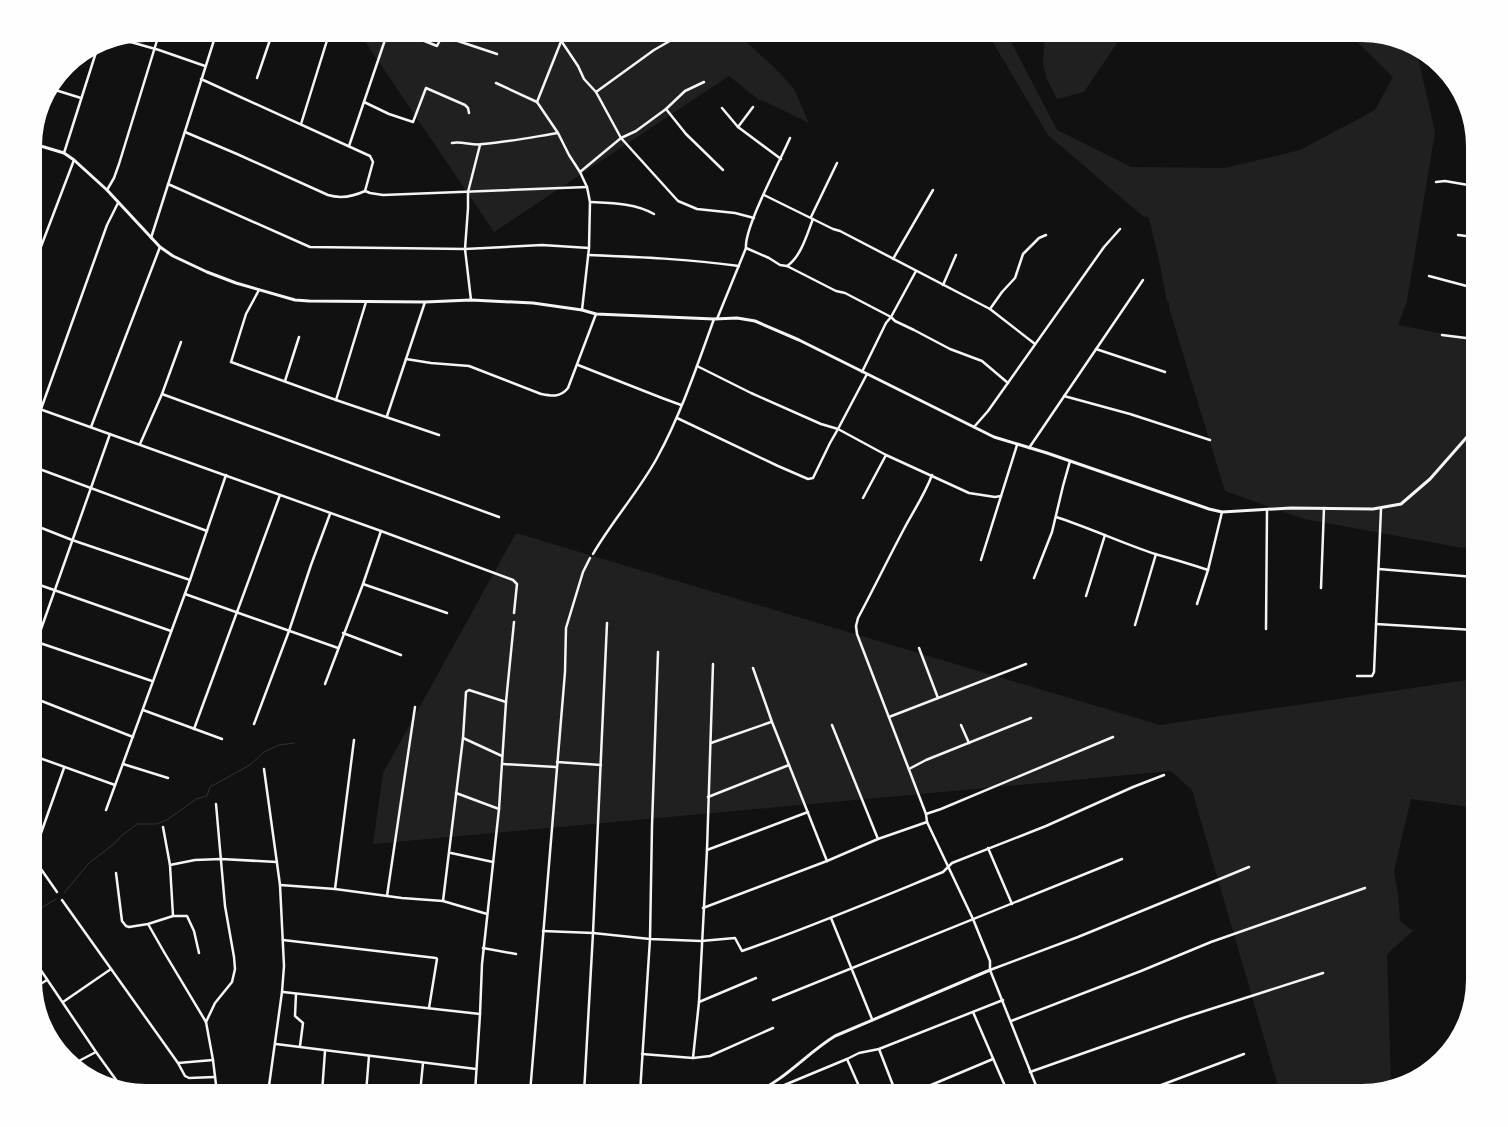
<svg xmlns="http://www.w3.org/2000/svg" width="1508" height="1127" font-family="Poppins,sans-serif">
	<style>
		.green { fill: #202020 }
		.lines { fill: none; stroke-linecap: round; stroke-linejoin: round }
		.stream { stroke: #333; stroke-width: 1 }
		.minor { stroke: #f5f5f5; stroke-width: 2.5 }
		.tertiary { stroke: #f5f5f5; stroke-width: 3 }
	</style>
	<rect width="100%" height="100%" fill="#111"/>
	<g class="green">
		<polygon points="360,34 745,34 743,39 777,70 794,89 809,123 766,102 759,100 729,76 494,232"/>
		<polygon points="988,34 1007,34 1057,130 1131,167 1225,168 1300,150 1375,110 1393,77 1349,34 1362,34 1417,53 1435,132 1407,301 1398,325 1474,340 1474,550 1304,519 1225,491 1169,308 1169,302 1167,302 1158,255 1148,216 1144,217 1048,135"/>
		<polygon points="1045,34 1123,34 1084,92 1057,99 1047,79 1043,64"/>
		<polygon points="516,533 1160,725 1474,679 1474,801 1470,807 1411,799 1394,871 1398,894 1400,921 1413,931 1387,954 1391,1086 1361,1093 1280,1093 1192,790 1171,771 373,844 383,773"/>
	</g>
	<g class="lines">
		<g class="stream">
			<polyline points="64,893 89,863 115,843 120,837 137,824 156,824 167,820 196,799 207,796 210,787 250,765 264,752 279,745 294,743"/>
			<polyline points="34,912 56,899"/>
			<polyline points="1441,1057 1452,1042 1466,1004"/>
		</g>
		<g class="minor">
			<polyline points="407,34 437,46 443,34"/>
			<polyline points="443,36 497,54"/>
			<polyline points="563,38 579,34"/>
			<polyline points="120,39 159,50 205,66"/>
			<polyline points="562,42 578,66 584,79 596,92 621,138 678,201 697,209 735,213 754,218"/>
			<polyline points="257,78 272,34"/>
			<polyline points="201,79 370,156 373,162 365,191"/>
			<polyline points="496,83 537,102 558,133 569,155 580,172 587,187 590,202 589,248 582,310"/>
			<polyline points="52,89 81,98"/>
			<polyline points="596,92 654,50 682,34"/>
			<polyline points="364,102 389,114 413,122 426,88 465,105 468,108 469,113"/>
			<polyline points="537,102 564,34"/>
			<polyline points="722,108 738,127 781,159"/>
			<polyline points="666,109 686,134 723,170"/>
			<polyline points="301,124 329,34"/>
			<polyline points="738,127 753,107"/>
			<path d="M185 132 237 154 328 195C341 199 352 197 365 191L370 193 383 195 587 187"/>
			<path d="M452 143C462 141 473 146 483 144 508 142 533 137 558 133"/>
			<polyline points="349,146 387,34"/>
			<polyline points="64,153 98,46"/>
			<polyline points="580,172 621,138 636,131 666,109 685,91 704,82"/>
			<polyline points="1436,182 1445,181 1474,186"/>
			<polyline points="168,184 310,247 465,249 542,245 589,248"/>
			<polyline points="107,190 114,178 119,164 159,34"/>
			<polyline points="764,195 833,229 840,231 990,309 1035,344"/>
			<path d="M590 202C611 203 635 203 654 214"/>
			<polyline points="811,217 837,163"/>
			<polyline points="1458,235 1474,237"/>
			<polyline points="151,238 216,34"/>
			<polyline points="746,248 769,258 780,265 787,266 836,291 845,293 891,317 895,321 914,330 950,349 982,361 1008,383"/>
			<path d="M588 255C639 257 689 259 739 266"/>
			<polyline points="893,259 933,190"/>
			<polyline points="34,265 74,160"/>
			<path d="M787 266C801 257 807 234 813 219"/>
			<polyline points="1429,276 1474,288"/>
			<polyline points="943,285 956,255"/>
			<polyline points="259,290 246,314 231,362 336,400 439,435"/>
			<polyline points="471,300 465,249 468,208 468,192 480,145"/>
			<polyline points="990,309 1002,292 1015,278 1023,254 1039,238 1046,235"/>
			<path d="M717 319 746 248C744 228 780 161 790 138"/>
			<polyline points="1442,335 1474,339"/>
			<polyline points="1096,349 1165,372"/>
			<path d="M406 359 431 363 469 366 541 394C551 396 560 398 568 388L596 314"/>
			<polyline points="578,365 662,398 681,405"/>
			<polyline points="697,366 751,393 821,424 838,429 886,455 969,493 995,497 1001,496"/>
			<polyline points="862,372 886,323 891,317 916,271"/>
			<polyline points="285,381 299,337"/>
			<polyline points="162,394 499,517"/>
			<polyline points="1064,396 1130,414 1210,440"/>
			<polyline points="336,400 366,302"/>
			<polyline points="34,407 381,531 513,580 517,584 514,613"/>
			<polyline points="41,409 107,225 118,203"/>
			<polyline points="387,416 425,302"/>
			<polyline points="677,418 778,466 808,479 813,478 830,443 838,429 867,374"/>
			<polyline points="91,427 160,247"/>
			<polyline points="974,427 988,411 1104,247 1120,229"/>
			<polyline points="140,444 162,394 181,342"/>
			<polyline points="1029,448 1143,280"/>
			<polyline points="34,467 207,531"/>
			<path d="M932 475C925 494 914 510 905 527 889 557 874 588 858 618L856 626 857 634 926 814 927 822 973 919 990 961V970L1039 1093"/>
			<polyline points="863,498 886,455"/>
			<path d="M1056 517C1090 528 1122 543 1155 554 1173 559 1190 564 1208 570"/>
			<polyline points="34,525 72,540 190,580"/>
			<path d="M593 554C612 521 639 491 657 458 681 414 697 366 714 319"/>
			<polyline points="981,560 1017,445"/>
			<polyline points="1379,569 1474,577"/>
			<polyline points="1034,578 1052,532 1063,486 1070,461"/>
			<polyline points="34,583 171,631"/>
			<polyline points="363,584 447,613"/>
			<polyline points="1321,588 1324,508"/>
			<polyline points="185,594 338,648"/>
			<polyline points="1086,596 1105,535"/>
			<polyline points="1197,604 1208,570 1222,512"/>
			<polyline points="1376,624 1474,630"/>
			<polyline points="1135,625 1156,554"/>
			<polyline points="1266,629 1267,510"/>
			<polyline points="343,633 401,655"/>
			<polyline points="34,641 152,681"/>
			<polyline points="919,648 938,698"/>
			<polyline points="34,649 110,434"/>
			<polyline points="753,668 772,722 827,861"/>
			<polyline points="1357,676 1372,676 1374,672 1381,509"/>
			<polyline points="325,684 363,584 381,531"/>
			<polyline points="34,698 133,737"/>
			<polyline points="143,710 222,739"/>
			<polyline points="889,717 1026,664"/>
			<polyline points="254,724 289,631 311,565 330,514"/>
			<polyline points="832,725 878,839"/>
			<polyline points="961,725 969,743"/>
			<polyline points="194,729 280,495"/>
			<polyline points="463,738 502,756"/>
			<polyline points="711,743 771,722"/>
			<polyline points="34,756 115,785"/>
			<polyline points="557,762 601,765"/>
			<polyline points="123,764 168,778"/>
			<polyline points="503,764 556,767"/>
			<polyline points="264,769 280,885 284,966 282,992 268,1093"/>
			<polyline points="909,769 926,760 1031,718"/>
			<polyline points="456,793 499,809"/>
			<polyline points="708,797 789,765"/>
			<polyline points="106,810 190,580 226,475"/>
			<polyline points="926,814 941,809 1113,737"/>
			<polyline points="163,827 170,865 173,916"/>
			<polyline points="34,841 40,836 64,768"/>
			<polyline points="988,848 1012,904"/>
			<polyline points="707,850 808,812"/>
			<polyline points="451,853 493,862"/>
			<polyline points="34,859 57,892"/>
			<polyline points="170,865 195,860 221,859 277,862"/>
			<polyline points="116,873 122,921 126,926 129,927 148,924 173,916 187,916 194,931 199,953"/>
			<polyline points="280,885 335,889 402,898 443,901 487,914"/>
			<polyline points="335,889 354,740"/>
			<polyline points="387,896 415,707"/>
			<polyline points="62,900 178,1063 185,1076 189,1078 215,1077"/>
			<polyline points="443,901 463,738 466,692 469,690 506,702"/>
			<polyline points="703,908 827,861 878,839 927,822"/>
			<polyline points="831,918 872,1019"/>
			<polyline points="148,924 164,952 206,1022 213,1060 217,1093"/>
			<path d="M543 931 593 933 650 939 701 941 735 938 742 951C811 927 877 899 943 872L952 863 1046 826 1133 787 1164 775"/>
			<polyline points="283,940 436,958 437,959 429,1008"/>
			<polyline points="483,948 516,954"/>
			<polyline points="34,960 96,1052 119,1084"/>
			<polyline points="990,970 1078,937 1249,867"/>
			<polyline points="34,988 47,980"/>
			<polyline points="283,992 480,1014"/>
			<polyline points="296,994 295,1016 303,1023 300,1046"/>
			<polyline points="773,1000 1122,859"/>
			<polyline points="63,1002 111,969"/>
			<polyline points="699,1002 756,978"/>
			<polyline points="973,1012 1008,1093"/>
			<polyline points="1011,1021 1141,971 1211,942 1365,888"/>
			<polyline points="206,1022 215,1003 232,982 235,969 234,957 225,906 216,804"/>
			<polyline points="276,1044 476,1069"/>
			<polyline points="879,1049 896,1093"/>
			<polyline points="642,1054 693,1058 710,1056 773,1028"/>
			<polyline points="693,1058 699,1002 707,850 713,664"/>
			<polyline points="847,1059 862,1093"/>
			<polyline points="178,1063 213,1060"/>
			<polyline points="73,1064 96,1052"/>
			<polyline points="1030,1072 1183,1018 1323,973"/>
			<polyline points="770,1086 782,1086 847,1059 859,1053 879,1049 1003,1000"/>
			<polyline points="1155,1089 1157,1093"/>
			<polyline points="322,1093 325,1051"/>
			<polyline points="366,1093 369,1056"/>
			<polyline points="420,1093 423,1063"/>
			<polyline points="475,1093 480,1014 482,964 499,809 506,702 514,622"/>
			<polyline points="530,1093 565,672 566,628 583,572 590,558"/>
			<polyline points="584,1093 593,933 607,623"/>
			<polyline points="640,1093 650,939 652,826 658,652"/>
			<polyline points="912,1093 993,1059"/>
			<polyline points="1140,1093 1244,1054"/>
		</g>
		<g class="tertiary">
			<polyline points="34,144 64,153 74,160 107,190 160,247 173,256 207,272 236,283 295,300 309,301 425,302 471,300 533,303 582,310 596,314 714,319 737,318 755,321 799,340 994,437 1047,453 1209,509 1222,512 1291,508 1373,509 1401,504 1430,479 1474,429"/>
			<path d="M754 1093C784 1081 807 1053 835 1036L990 970"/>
		</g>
	</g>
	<path d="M0 0H1508V1127H0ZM146 42H1362A104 104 0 0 1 1466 146V980A104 104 0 0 1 1362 1084H146A104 104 0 0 1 42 980V146A104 104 0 0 1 146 42Z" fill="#fefefe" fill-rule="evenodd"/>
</svg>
